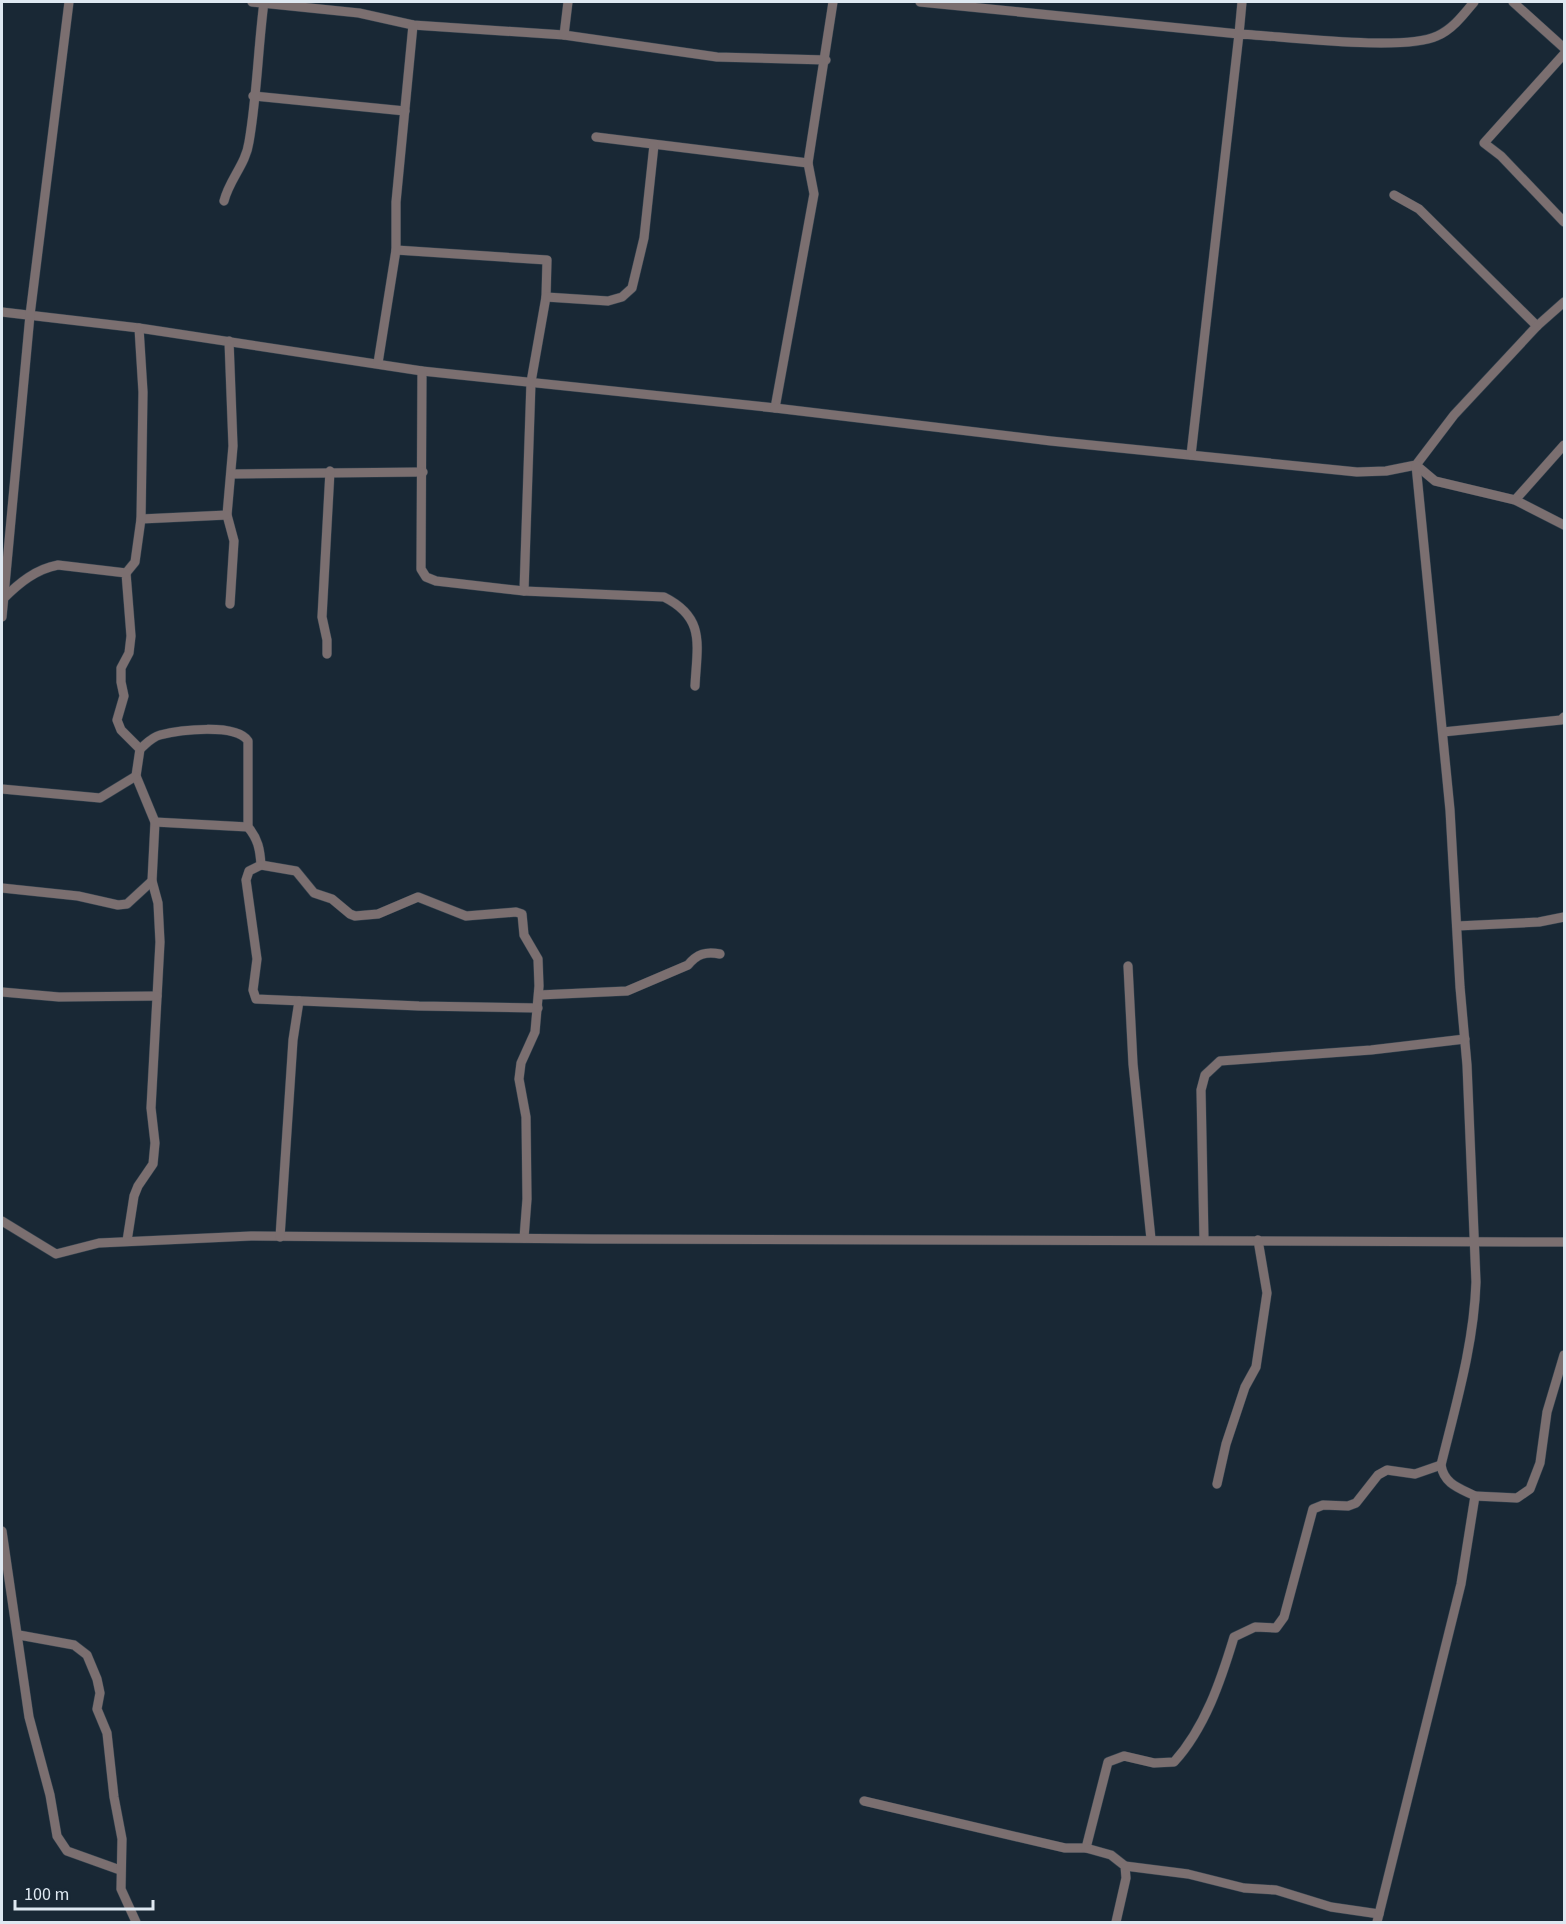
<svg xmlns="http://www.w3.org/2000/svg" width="1566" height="1924" font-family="'Source Sans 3',sans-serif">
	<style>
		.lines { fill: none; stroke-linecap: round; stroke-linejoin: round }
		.minor-casing { stroke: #35434f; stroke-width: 10 }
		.minor { stroke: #7b6f70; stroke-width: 9 }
	</style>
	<rect width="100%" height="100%" fill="#192835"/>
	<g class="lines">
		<g class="minor-casing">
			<g id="minor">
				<polyline points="252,2 359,13 413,25 564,35 717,57 826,60"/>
				<polyline points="920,2 1239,34 1242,2"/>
				<polyline points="1513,2 1564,48"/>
				<polyline points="564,35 568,2"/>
				<polyline points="1564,54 1484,143 1501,156 1564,222"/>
				<polyline points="253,96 405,111"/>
				<polyline points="596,137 808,163"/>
				<polyline points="1394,195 1419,209 1537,326"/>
				<path d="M224 201C229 180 246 164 249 142 257 96 258 48 264 2"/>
				<path d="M396 250 547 260 546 297 531 382 524 591 664 597C706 618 697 645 695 686"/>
				<polyline points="546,297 608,301 622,297 632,288 644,238 654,145"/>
				<polyline points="2,312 139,328 422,371 775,408 814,194 808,163 833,2"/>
				<polyline points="229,341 233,446 227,515 234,541 230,604"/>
				<polyline points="378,363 396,250 396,202 413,25"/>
				<polyline points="422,371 421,569 426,577 436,581 524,591"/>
				<polyline points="775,408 1051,441 1357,472 1386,471 1416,465 1454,415 1537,326 1564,302"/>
				<path d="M1191 455 1239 34C1282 36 1403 52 1437 36 1453 29 1464 14 1474 2"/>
				<polyline points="1416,465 1435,481 1515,500 1564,525"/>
				<polyline points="232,474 423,472"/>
				<polyline points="1515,500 1564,445"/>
				<polyline points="141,519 227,515"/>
				<polyline points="126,573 135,562 141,519 143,392 139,328"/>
				<path d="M3 599C19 583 36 569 58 565L126 573 131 636 129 653 121 668V682L124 696 117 720 121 730 140 749 136 776 155 822 152 881 158 903 160 942 151 1108 155 1143 153 1164 138 1186 134 1196 127 1241"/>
				<polyline points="2,617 30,315 69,2"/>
				<polyline points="327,654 327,640 322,617 330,471"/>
				<polyline points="1443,732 1561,720 1564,717"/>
				<path d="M140 749C147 743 152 737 160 735 179 730 236 723 248 741V827C258 839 260 849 261 865L249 871 246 880 257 959 253 990 256 999 419 1006 538 1008"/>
				<polyline points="2,789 100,798 136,776"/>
				<polyline points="155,822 248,827"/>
				<polyline points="261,865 296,871 314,893 332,899 350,914 355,916 378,914 418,897 466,916 516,912 522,914 524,935 538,959 539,986 535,1032 521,1063 519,1079 526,1117 527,1199 524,1238"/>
				<polyline points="2,888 78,896 118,905 127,904 152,881"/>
				<polyline points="1457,926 1539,922 1564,917"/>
				<polyline points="1128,966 1133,1064 1151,1239"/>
				<polyline points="2,992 59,997 157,996"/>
				<path d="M539 995 627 991 688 965C697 954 706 951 720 954"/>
				<polyline points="2,1221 56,1254 99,1243 251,1236 594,1239 1564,1242"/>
				<polyline points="280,1237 293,1040 299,1001"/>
				<polyline points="1204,1240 1201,1090 1205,1075 1220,1061 1371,1050 1465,1039"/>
				<polyline points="1217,1484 1226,1444 1245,1387 1256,1367 1267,1293 1258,1240"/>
				<polyline points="1475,1496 1517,1498 1530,1489 1540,1463 1547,1412 1564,1355"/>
				<polyline points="2,1531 29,1717 50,1795 57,1836 67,1851 120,1870"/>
				<polyline points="19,1635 74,1645 87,1655 97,1679 100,1693 97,1709 107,1733 114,1797 122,1839 121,1889 136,1922"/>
				<path d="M864 1801 1065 1848H1086L1108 1762 1124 1756 1154 1763 1174 1762C1205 1728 1221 1680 1234 1637L1255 1627 1276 1628 1284 1617 1313 1509 1323 1505 1348 1506 1356 1503 1378 1475 1387 1470 1415 1474 1441 1465"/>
				<polyline points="1086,1848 1111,1855 1125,1866 1126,1878 1116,1922"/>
				<polyline points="1125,1866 1188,1874 1244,1888 1276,1890 1331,1907 1379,1914"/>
				<path d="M1377 1922 1461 1584 1475 1496C1459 1488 1444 1484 1441 1465 1456 1404 1474 1344 1476 1282L1467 1065 1460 987 1450 810 1416 465"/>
			</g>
		</g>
		<use href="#minor" class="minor"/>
	</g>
	<rect width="1566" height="1924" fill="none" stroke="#dee8f1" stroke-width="6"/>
	<path d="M15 1900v9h138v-9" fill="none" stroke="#dee8f1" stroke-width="3"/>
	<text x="24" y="1900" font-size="18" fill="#dee8f1" stroke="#192835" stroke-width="4.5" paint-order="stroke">100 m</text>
</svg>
